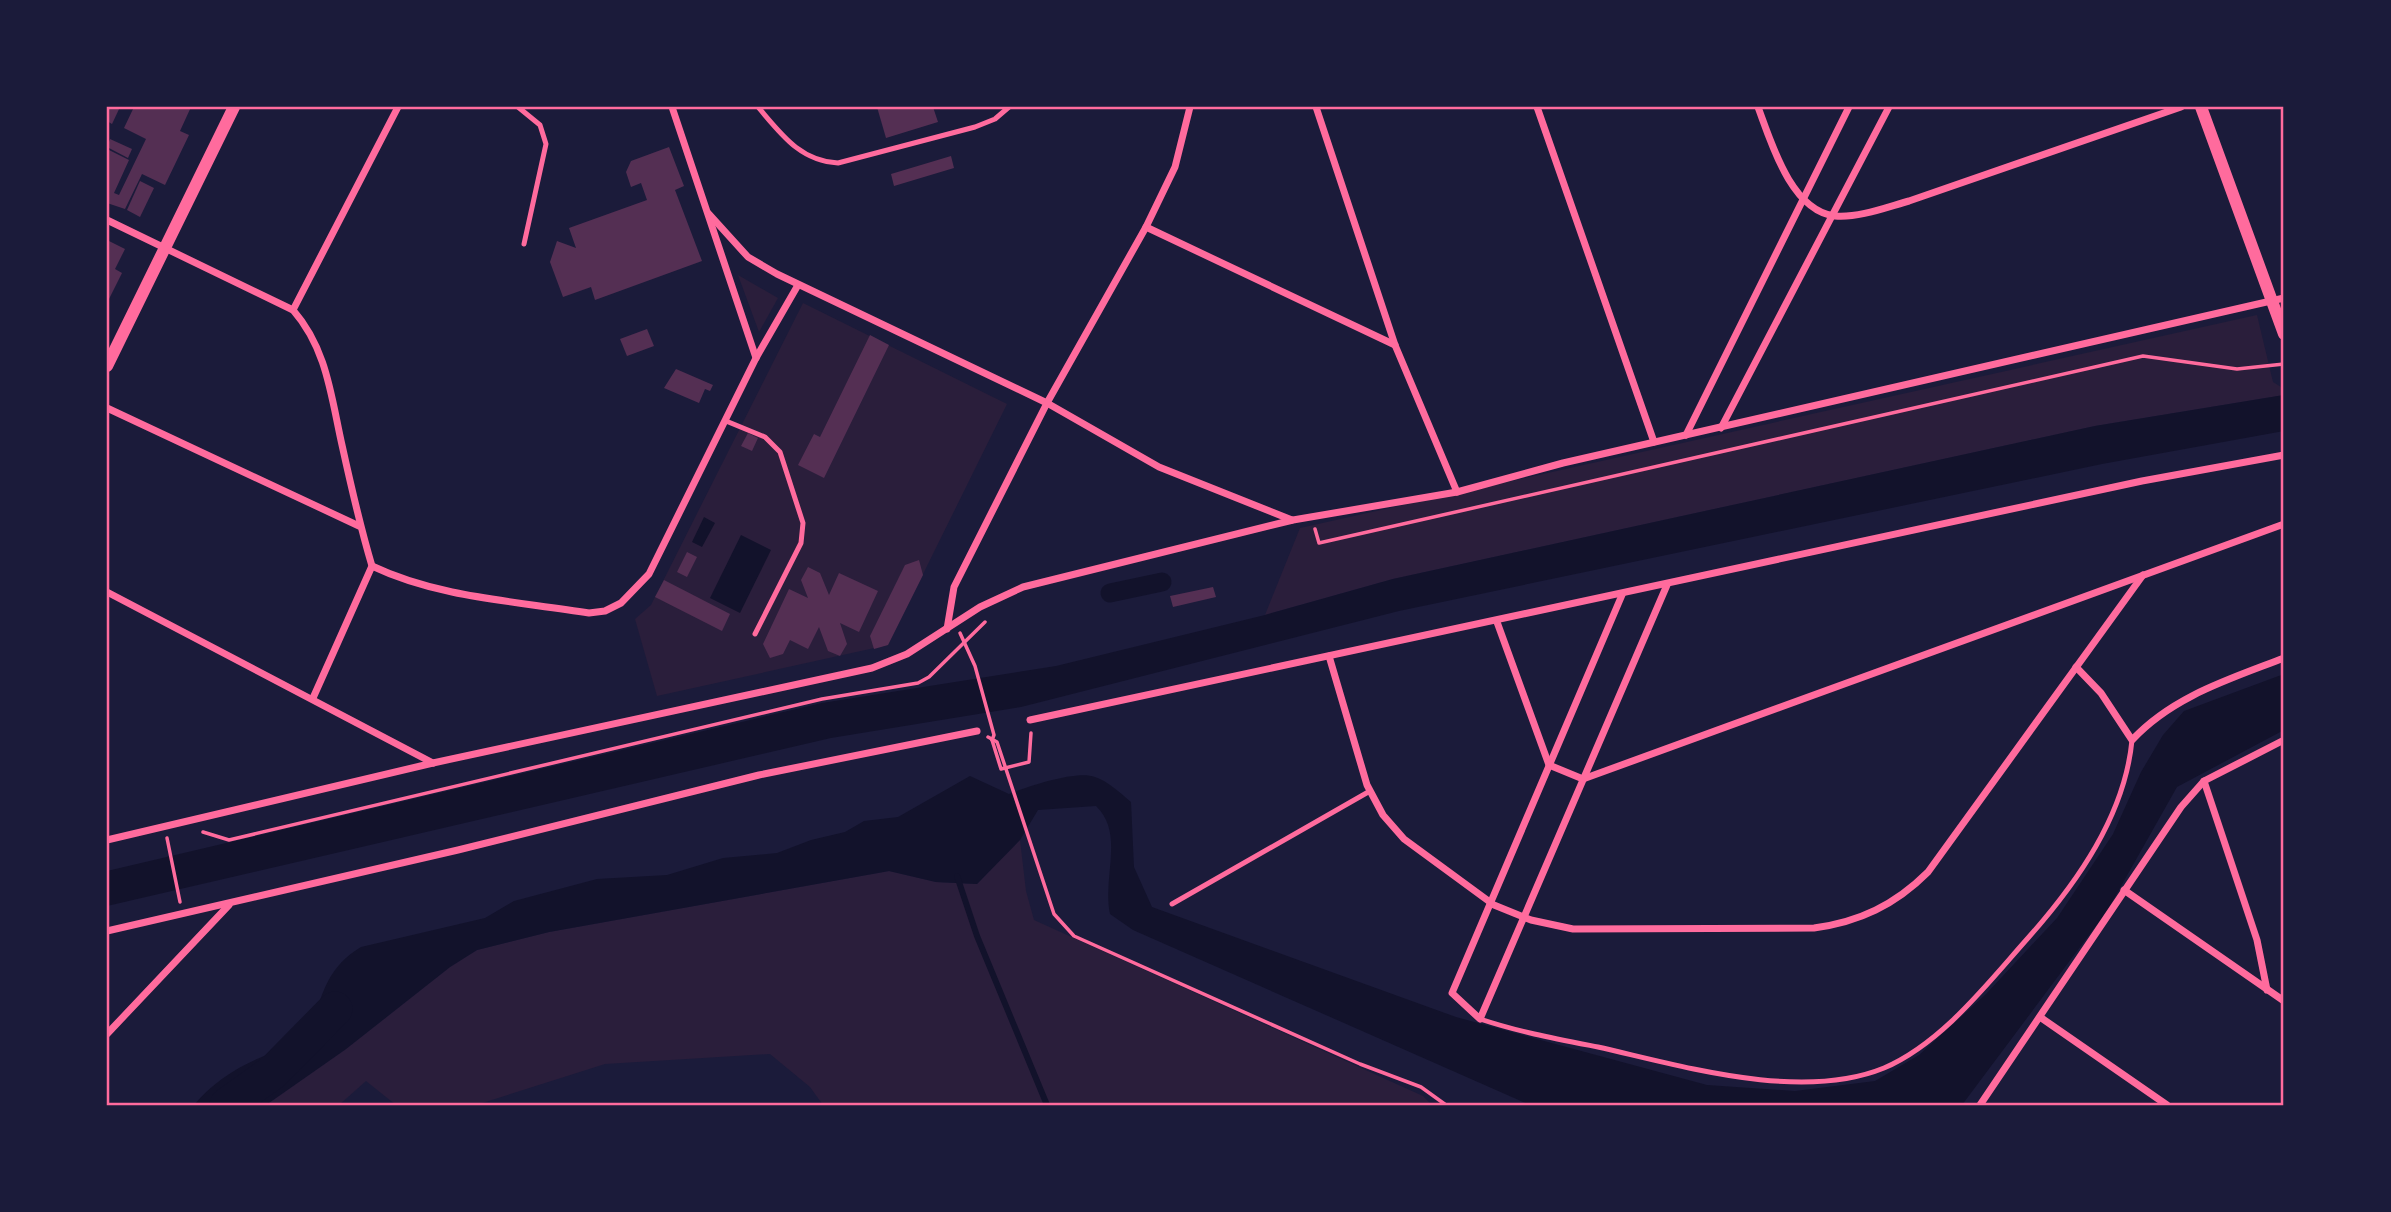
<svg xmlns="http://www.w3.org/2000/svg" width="2391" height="1212" font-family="'Fira Sans',sans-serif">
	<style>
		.green { fill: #2a1e3b }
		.water { fill: #12122b }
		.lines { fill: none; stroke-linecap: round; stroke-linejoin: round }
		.stream { stroke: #12122b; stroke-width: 6 }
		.canal { stroke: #12122b; stroke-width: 19 }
		.river { stroke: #12122b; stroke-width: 35 }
		.building { fill: #542f53 }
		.path { stroke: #ff6b9d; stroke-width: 3.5 }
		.service { stroke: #ff6b9d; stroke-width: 5 }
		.minor { stroke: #ff6b9d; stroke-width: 7 }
		.tertiary { stroke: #ff6b9d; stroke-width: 12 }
		.neatline { fill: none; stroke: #ff6b9d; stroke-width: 2.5 }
	</style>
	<rect width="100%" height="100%" fill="#1b1b3a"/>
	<g class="green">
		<polygon points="738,275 778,298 759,332"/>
		<polygon points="803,303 1007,404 888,645 657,696 635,619 651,605"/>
		<polygon points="2257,315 2273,382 2284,389 2284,395 2095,426 1393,579 1265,615 1300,528"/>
		<polygon points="1020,840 1026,891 1034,920 1423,1096 1432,1105 823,1105 810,1087 770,1054 605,1064 476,1105 396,1105 366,1081 339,1105 266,1105 346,1049 450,967 477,950 549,932 889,871 936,882 977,884"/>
	</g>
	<g class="water">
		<polygon points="2284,395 2284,431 2102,464 1399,611 1021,707 831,738 107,906 107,871 822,703 1056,666 1265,615 1393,579 2095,426"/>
		<polygon points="704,517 715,523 702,547 692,542"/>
		<polygon points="741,535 771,550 740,613 710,598"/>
		<path d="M2284 674V730L2177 787 2107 911 1962 1105H1530L1133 930 1110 914C1102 877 1125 834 1096 806L1038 810 1020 840 977 884 936 882 889 871 549 932 477 950 450 967 346 1049 266 1105H194C219 1074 261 1053 299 1046 324 1010 317 973 361 947L485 918 514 901 597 879 667 875 723 858 777 853 811 840 845 832 864 821 898 817 970 776 1009 794C1027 787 1076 770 1095 777 1109 782 1119 792 1131 802L1134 867 1152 907 1456 1017 1707 1085 1795 1091 1875 1081 1919 1055 1986 994 2057 918 2113 834 2141 772 2163 735 2184 711Z"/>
	</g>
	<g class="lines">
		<polyline class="stream" points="957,876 977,936 1047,1105"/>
		<polyline class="canal" points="1110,593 1162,582"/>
		<polyline class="river" points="227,1105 273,1072 335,1009"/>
	</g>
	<g class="building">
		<polygon points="107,107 120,107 112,124 107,121"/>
		<polygon points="134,107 191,107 180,131 189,135 165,185 142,174 125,209 107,203 107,149 129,160 114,193 119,195 146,139 124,128"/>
		<polygon points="877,107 933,107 938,122 886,138"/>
		<polygon points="110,139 132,149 128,158 107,147"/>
		<polygon points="669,147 684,186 675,190 702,261 595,300 591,287 563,297 550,262 557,241 576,248 569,228 647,200 641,183 631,187 626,172 631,161"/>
		<polygon points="951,156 954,168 894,186 891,174"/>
		<polygon points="140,181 154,188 140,217 127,210"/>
		<polygon points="107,240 125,249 115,269 122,273 107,303"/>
		<polygon points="647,329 654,346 627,356 620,339"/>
		<polygon points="870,335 889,345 824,478 798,465 814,434 820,437"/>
		<polygon points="676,369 713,385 710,391 705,389 699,403 664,388"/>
		<polygon points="748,433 758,438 752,451 741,446"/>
		<polygon points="687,552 697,557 687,577 677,572"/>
		<polygon points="919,560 923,575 888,645 874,649 870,636 905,565"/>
		<polygon points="808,567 820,573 829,595 839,573 878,591 859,632 840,623 847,644 840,656 828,651 819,627 808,649 790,640 783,654 770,658 763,644 789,589 808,598 801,580"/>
		<polygon points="664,580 730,614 722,631 655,597"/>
		<polygon points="1213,587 1216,597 1173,607 1170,596"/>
	</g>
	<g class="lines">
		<g class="path">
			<polyline points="1315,529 1319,543 2143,356 2237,369 2284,364"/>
			<polyline points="960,633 975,666 994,735 992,740"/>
			<polyline points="988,737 997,742 1054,914 1074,936 1360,1064 1421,1087 1446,1105"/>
			<polyline points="992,740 1001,769 1029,762 1031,733"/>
			<polyline points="203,832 229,840 822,699 918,683 929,677 985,622"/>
			<polyline points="167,838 180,902"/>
		</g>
		<g class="service">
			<polyline points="518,107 540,125 546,144 524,244"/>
			<path d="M758 107C781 134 800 161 838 163L975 127 995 119 1009 107"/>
			<polyline points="726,421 765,437 780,452 803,523 801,543 755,634"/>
			<polyline points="1172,904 1370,791"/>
			<path d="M1480 1019C1519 1032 1557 1039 1598 1047 1682 1066 1801 1102 1884 1068 1942 1043 1987 984 2028 938 2077 883 2125 815 2132 740"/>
		</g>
		<g class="minor">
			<polyline points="672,107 756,358"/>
			<polyline points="1316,107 1395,345 1457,492"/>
			<polyline points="1537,107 1654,442"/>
			<path d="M1758 107C1771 142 1791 211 1835 216 1859 218 1887 207 1909 201L2181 107"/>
			<polyline points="709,214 748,257 777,274 1047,403 1159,467 1292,520"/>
			<path d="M107 220 293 310C327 349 331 396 342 445 351 486 360 526 372 566 439 598 516 601 589 613L605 611 621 603 649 574 756 358 798 285"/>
			<polyline points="1146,227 1395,345"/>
			<polyline points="293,310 398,107"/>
			<polyline points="107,408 359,526"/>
			<polyline points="1721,428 1889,107"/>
			<polyline points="1686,435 1849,107"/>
			<polyline points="107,592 433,763"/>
			<polyline points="1622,595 1452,993 1480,1019 1667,585"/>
			<polyline points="1497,622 1549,765 1583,779 2284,524"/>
			<polyline points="947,629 954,587 1047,403 1146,227 1175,167 1190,107"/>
			<path d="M1329 656 1367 785 1383 815 1404 839 1494 905 1531 920 1573 929 1814 928C1859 922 1895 905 1928 872L2143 575"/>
			<path d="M2076 667 2101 693 2132 740C2173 696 2230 679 2284 658"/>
			<polyline points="313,698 372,566"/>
			<polyline points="1030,720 2142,481 2284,455"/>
			<polyline points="2204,781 2257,940 2267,990"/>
			<polyline points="107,840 433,763 872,668 907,654 980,607 1023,587 1293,520 1457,492 1563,463 2284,298"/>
			<polyline points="2124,890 2284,1001"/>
			<polyline points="107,931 458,850 759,775 977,731"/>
			<polyline points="2040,1017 2167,1105"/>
			<polyline points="107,1034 229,905"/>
			<polyline points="1980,1105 2181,807 2204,781 2284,740"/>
		</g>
		<g class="tertiary">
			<polyline points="2201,107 2284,334"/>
			<polyline points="107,366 234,107"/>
		</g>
	</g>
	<rect width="2391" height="1212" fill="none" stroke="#1b1b3a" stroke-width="217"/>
	<rect x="108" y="108" width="2174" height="996" class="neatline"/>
</svg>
